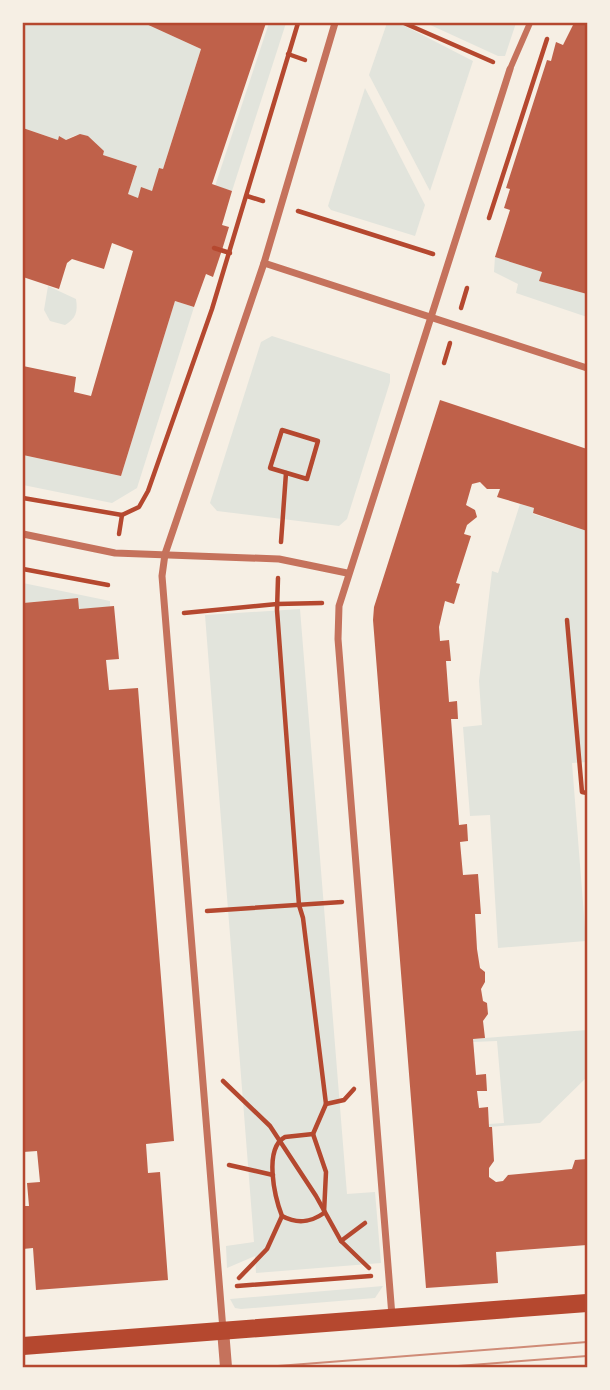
<svg xmlns="http://www.w3.org/2000/svg" width="610" height="1390" font-family="'IBM Plex Sans',sans-serif">
	<style>
		.green { fill: #e2e4dc }
		.building { fill: #bf614a }
		.lines { fill: none; stroke-linecap: round; stroke-linejoin: round }
		.path { stroke: #b5482f; stroke-width: 4.5 }
		.pedestrian { stroke: #c5725c; stroke-width: 6 }
		.minor { stroke: #c5725c; stroke-width: 7 }
		.tertiary { stroke: #c5725c; stroke-width: 12 }
		.primary { stroke: #b5482f; stroke-width: 18 }
		.tram { stroke: #cf8b77; stroke-width: 2 }
		.neatline { fill: none; stroke: #b5482f; stroke-width: 2.5 }
	</style>
	<rect width="100%" height="100%" fill="#f6efe4"/>
	<g class="green">
		<path d="M23 23H144L201 49 163 169 152 191 138 198 128 194 137 166 103 155 104 151C90 145 86 126 66 140L59 137 58 140 23 128Z"/>
		<polygon points="269,23 286,23 232,191 215,186"/>
		<polygon points="387,23 399,23 473,61 430,191 369,75"/>
		<polygon points="426,23 516,23 505,56 498,56"/>
		<polygon points="365,88 425,205 415,236 331,210 328,206"/>
		<polygon points="495,257 542,272 539,281 587,294 587,317 516,293 518,284 494,272"/>
		<path d="M48 286 76 299C78 312 76 318 65 325L50 321 44 310Z"/>
		<polygon points="175,301 194,307 137,488 112,503 23,485 23,455 121,476"/>
		<polygon points="272,336 390,374 390,382 347,519 339,526 217,511 210,503 261,342"/>
		<polygon points="520,504 534,508 533,514 587,531 587,762 572,763 586,941 498,948 490,815 470,816 463,727 482,725 479,681 492,571 498,573"/>
		<polygon points="23,583 110,601 110,607 79,609 77,598 23,603"/>
		<polygon points="300,609 347,1194 375,1192 381,1263 256,1273 255,1256 227,1268 226,1246 254,1242 205,615"/>
		<polygon points="587,1030 587,1077 540,1123 489,1127 489,1124 504,1123 497,1041 473,1042 473,1039"/>
		<polygon points="383,1286 375,1298 241,1309 235,1308 230,1299"/>
	</g>
	<g class="building">
		<polygon points="144,23 266,23 212,184 232,191 222,225 229,227 222,250 213,277 206,274 194,307 175,301 121,476 23,455 23,366 76,377 74,392 91,396 133,251 112,243 104,269 72,259 67,263 59,289 23,277 25,245 23,245 23,128 58,140 59,136 66,140 80,134 88,136 104,151 103,155 137,166 128,194 138,198 141,187 152,191 159,168 163,169 201,49"/>
		<polygon points="574,23 587,23 587,294 539,281 542,272 495,257 510,210 504,208 510,189 506,188 547,60 551,61 556,42 563,45"/>
		<polygon points="440,400 587,449 587,531 533,513 534,508 497,497 500,489 487,489 480,482 472,484 466,505 475,510 477,517 467,525 464,534 471,536 456,583 460,584 454,604 445,601 439,627 440,641 449,640 451,661 446,661 449,702 457,701 458,719 451,719 459,825 467,824 468,841 460,842 463,875 478,874 481,914 475,914 477,949 480,968 485,972 485,982 481,989 483,1001 487,1003 488,1014 483,1021 485,1038 473,1039 476,1075 486,1074 487,1091 477,1091 479,1108 488,1107 489,1127 492,1127 494,1161 489,1168 489,1177 496,1182 503,1181 508,1175 572,1169 575,1160 587,1159 587,1245 496,1252 498,1283 426,1288 373,620 374,607"/>
		<polygon points="78,598 79,609 114,606 119,659 106,660 109,690 138,688 174,1141 146,1144 148,1173 160,1172 168,1280 36,1290 33,1248 23,1249 23,1206 29,1206 27,1183 40,1182 37,1151 23,1152 23,603"/>
	</g>
	<g class="lines">
		<g class="path">
			<polyline points="404,23 493,62"/>
			<polyline points="288,54 305,60"/>
			<polyline points="247,196 263,201"/>
			<polyline points="298,211 433,254"/>
			<polyline points="489,218 547,39"/>
			<polyline points="214,248 230,253"/>
			<polyline points="461,308 467,288"/>
			<polyline points="444,363 450,343"/>
			<polygon points="282,430 318,441 307,479 270,468"/>
			<polyline points="23,498 122,515 139,507 148,491 212,309 298,23"/>
			<polyline points="119,534 122,515"/>
			<polyline points="281,542 286,473"/>
			<polyline points="23,569 108,585"/>
			<polyline points="278,578 277,610 299,905 303,918 326,1104"/>
			<polyline points="184,613 277,604 322,603"/>
			<polyline points="567,620 582,792 587,793"/>
			<polyline points="207,911 342,902"/>
			<polyline points="223,1081 270,1126 316,1196 341,1241 369,1268"/>
			<path d="M313 1134 326 1172 324 1213C310 1223 297 1224 282 1216 275 1198 263 1149 285 1137Z"/>
			<polyline points="313,1134 326,1104 344,1100 354,1089"/>
			<polyline points="229,1165 273,1175"/>
			<polyline points="341,1241 365,1223"/>
			<polyline points="239,1278 267,1249 282,1216"/>
			<polyline points="237,1286 371,1276"/>
		</g>
		<polyline class="pedestrian" points="510,69 530,23"/>
		<g class="minor">
			<polyline points="264,263 587,368"/>
			<polyline points="23,534 115,553 279,559 347,573"/>
			<polyline points="392,1316 338,639 339,606 510,69"/>
			<polyline points="223,1330 162,576 165,554 264,263 335,23"/>
		</g>
		<polyline class="tertiary" points="223,1330 226,1367"/>
		<polyline class="primary" points="23,1346 587,1303"/>
		<g class="tram">
			<polyline points="265,1367 587,1342"/>
			<polyline points="445,1367 587,1356"/>
		</g>
	</g>
	<rect width="610" height="1390" fill="none" stroke="#f6efe4" stroke-width="49"/>
	<rect x="24" y="24" width="562" height="1342" class="neatline"/>
</svg>
